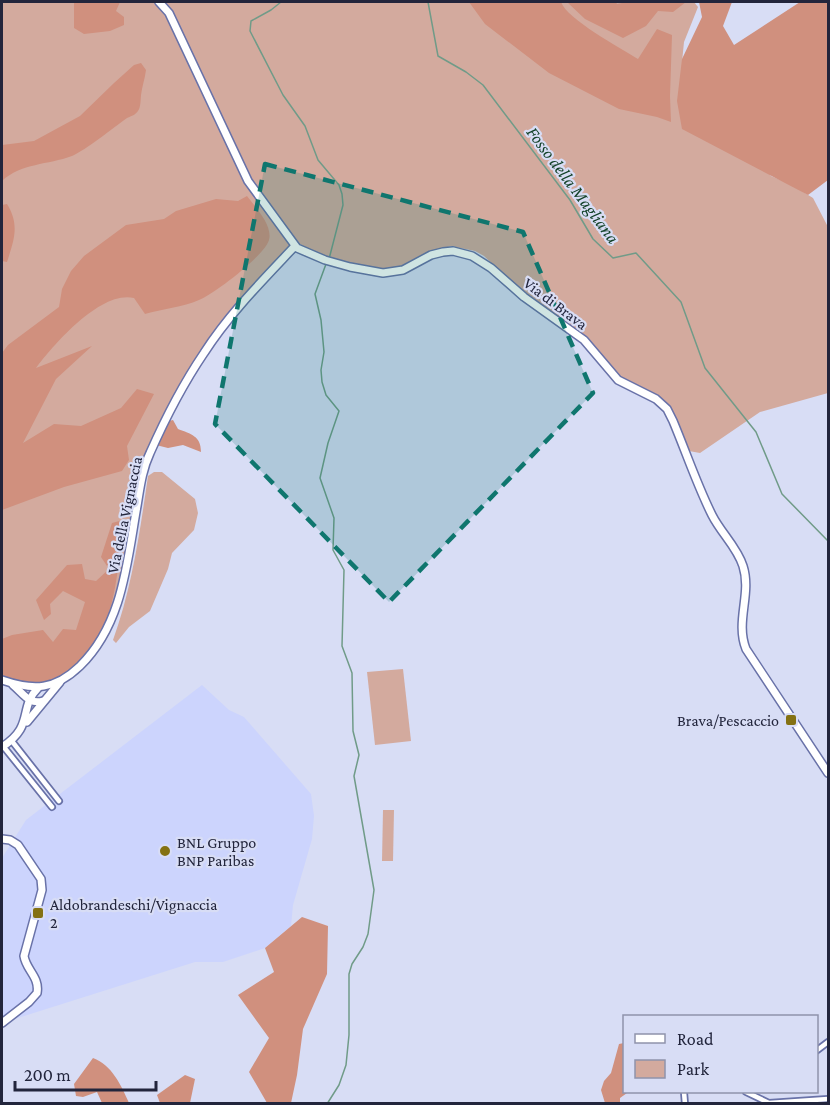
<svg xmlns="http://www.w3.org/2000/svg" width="830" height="1105" font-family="'Crimson Pro',serif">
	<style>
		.built { fill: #ccd4fd }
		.green { fill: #d3aa9e }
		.forest { fill: #d0907e }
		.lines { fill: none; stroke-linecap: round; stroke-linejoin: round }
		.stream { stroke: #709b88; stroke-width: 1.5 }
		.street-casing { stroke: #6972a8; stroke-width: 8 }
		.secondary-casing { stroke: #6972a8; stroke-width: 10 }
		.street { stroke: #fff; stroke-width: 4.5 }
		.secondary { stroke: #fff; stroke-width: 7 }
		.marked { fill: #0f766e; fill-opacity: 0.2; stroke: #0f766e; stroke-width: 4.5; stroke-dasharray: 12 8; stroke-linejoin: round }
		.poi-dot { fill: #847112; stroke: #d8ddf5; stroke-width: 2 }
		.labels { text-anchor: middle; stroke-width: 4.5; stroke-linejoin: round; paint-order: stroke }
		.street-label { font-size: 16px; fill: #22253c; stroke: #d8ddf5 }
		.poi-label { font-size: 16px; fill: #22253c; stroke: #d8ddf5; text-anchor: start }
		.water-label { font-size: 18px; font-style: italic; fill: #134229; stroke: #d8ddf5 }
	</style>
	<rect width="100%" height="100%" fill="#d8ddf5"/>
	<polygon class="built" points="202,685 229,710 244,717 311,794 314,816 312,839 293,905 291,926 265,948 223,962 195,962 2,1023 2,858 26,820"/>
	<g class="green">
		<polygon points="2,2 694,2 698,7 684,42 682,62 771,176 792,185 813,198 828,227 828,393 760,412 700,453 689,451 671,413 661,398 616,375 583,336 528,298 484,256 475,251 451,246 431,252 398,267 376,269 314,253 294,240 217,328 181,385 144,462 120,587 110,616 85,658 56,682 44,684 22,684 2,677"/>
		<path d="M154 472H162L195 499 198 513 194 530 172 553 168 569 150 611 129 627 116 643 113 640C132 588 140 531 148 476Z"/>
		<polygon points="403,669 411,741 375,745 367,672"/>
		<polygon points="383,810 394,810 393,861 382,861"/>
	</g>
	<g class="forest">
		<polygon points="74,2 120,2 116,11 124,17 124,25 110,31 84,34 74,28"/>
		<path d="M469 2H561C567 19 620 48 638 59L657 29 672 35 670 96 671 122 657 117 619 109 549 73 485 24Z"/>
		<polygon points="567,2 616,2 617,4 627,2 686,2 673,12 658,11 646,26 623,38 585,19"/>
		<polygon points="699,2 732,2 723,26 734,45 800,2 828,2 828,180 808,195 682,129 677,101 682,59 702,17"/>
		<path d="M141 63 146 70C145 78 142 87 141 95 140 108 141 113 127 118 113 128 86 150 72 156 48 165 21 163 2 181V145L34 141 80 116 114 83 134 65Z"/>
		<path d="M247 196C255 207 273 225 269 240 265 255 214 294 199 300 183 307 162 309 145 314L134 298C101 290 54 344 36 368L92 346 56 379 23 443 54 424 81 426 121 408 137 389 154 394 127 446 129 460 122 471 64 487 2 510V353L8 345 59 307 62 289 71 271 84 256 126 225 164 219 176 211 216 199 238 201Z"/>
		<path d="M7 204C20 225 14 240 7 262L2 261V205Z"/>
		<path d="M173 420 178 429C191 434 201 436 201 452L183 445 168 448 156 445 169 421Z"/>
		<path d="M123 520C119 563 116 611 94 649 90 656 80 662 73 667 48 688 32 686 2 677V639L12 635 43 630 53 642 63 629 76 630 85 602 63 591 50 604 51 614 44 620 36 600 67 565 82 564 85 579 96 581 109 569 101 557 112 523Z"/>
		<polygon points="302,917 328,926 327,974 303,1029 297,1075 291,1103 267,1103 249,1072 269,1038 238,995 274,972 265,948"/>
		<polygon points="624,1043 624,1092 648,1092 627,1093 620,1098 620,1103 605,1103 601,1090 604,1081 611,1073 619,1044"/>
		<path d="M93 1058C112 1065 121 1085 129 1103H102L97 1092 83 1097 76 1096 74 1084Z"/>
		<polygon points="185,1075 195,1079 190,1103 160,1103 157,1095"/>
	</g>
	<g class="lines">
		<g class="stream">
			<polyline points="281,2 271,10 251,21 250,31 283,95 305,126 318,160 339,185 342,194 343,205 329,259"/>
			<polyline points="428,2 438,56 466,72 483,85 570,200 593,239 613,258 636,253 681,302 705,368 756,432 782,494 828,541"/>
			<polyline points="326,264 315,294 321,320 324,352 321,370 322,382 326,395 339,411 328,443 320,478 334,518 333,550 344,570 342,646 352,673 353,731 359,755 354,776 374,890 368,934 363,947 352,964 349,974 349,1035 346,1065 339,1085 327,1104"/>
		</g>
		<g class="street-casing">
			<g id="street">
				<polyline points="11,740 59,801"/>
				<polyline points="3,746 52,807"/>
				<polyline points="816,1051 828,1042"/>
				<polyline points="684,1092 685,1104"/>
				<polyline points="746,1092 769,1103 828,1099"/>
			</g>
		</g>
		<g class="secondary-casing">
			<g id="secondary">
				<path d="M159 2 169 13 177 30 248 181 297 248 325 260 350 267 383 273 403 270 431 255 443 252 453 251 472 256 491 268 524 297 584 340 618 380 656 399 667 409 673 421C686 452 697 485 712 515 721 533 737 547 743 566 752 594 735 621 746 649L828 773"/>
				<path d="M2 680C34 691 55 690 80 666 123 624 127 562 137 506 140 488 142 470 150 453 165 419 183 384 204 353 229 314 263 280 295 246"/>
				<path d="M13 685C23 693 29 705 43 701"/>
				<polyline points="27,722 60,682"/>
				<path d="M2 747C35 726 18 708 38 688"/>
				<path d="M2 839 10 840 18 845 41 879 42 890 24 956C26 970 40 977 37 993L29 1002 2 1023"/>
			</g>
		</g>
		<use href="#street" class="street"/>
		<use href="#secondary" class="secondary"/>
	</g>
	<path class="marked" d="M265 164 523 232 593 393 389 602 215 424Z"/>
	<g class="poi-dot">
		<rect x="785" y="714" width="12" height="12" rx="3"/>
		<circle cx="165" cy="851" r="6"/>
		<rect x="32" y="907" width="12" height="12" rx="3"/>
	</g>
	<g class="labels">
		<g class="street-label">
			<text transform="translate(556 303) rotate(37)" y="6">Via di Brava</text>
			<text transform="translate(124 515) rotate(-78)" y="6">Via della Vignaccia</text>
		</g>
		<g class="poi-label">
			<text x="779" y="726" text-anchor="end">Brava/Pescaccio</text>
			<text x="177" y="848">BNL Gruppo<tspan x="177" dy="18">BNP Paribas</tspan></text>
			<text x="50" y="910">Aldobrandeschi/Vignaccia<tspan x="50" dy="18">2</tspan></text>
		</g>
		<g class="water-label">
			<text transform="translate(573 185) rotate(53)" y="6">Fosso della Magliana</text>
		</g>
	</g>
	<rect width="830" height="1105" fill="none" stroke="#22253c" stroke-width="6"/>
	<rect x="623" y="1015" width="195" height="78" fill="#d8ddf5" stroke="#8f93ab" stroke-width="1.5"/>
	<rect x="635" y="1034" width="30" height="9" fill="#ffffff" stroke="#8f93ab" stroke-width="1.5"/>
	<text x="677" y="1045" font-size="18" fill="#22253c">Road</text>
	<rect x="635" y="1060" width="30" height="18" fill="#d3aa9e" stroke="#8f93ab" stroke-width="1.5"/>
	<text x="677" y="1075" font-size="18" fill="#22253c">Park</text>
	<path d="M15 1081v9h141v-9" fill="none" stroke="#22253c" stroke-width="3"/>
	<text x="24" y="1081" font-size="18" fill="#22253c" stroke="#d8ddf5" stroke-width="4.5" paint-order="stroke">200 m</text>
</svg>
